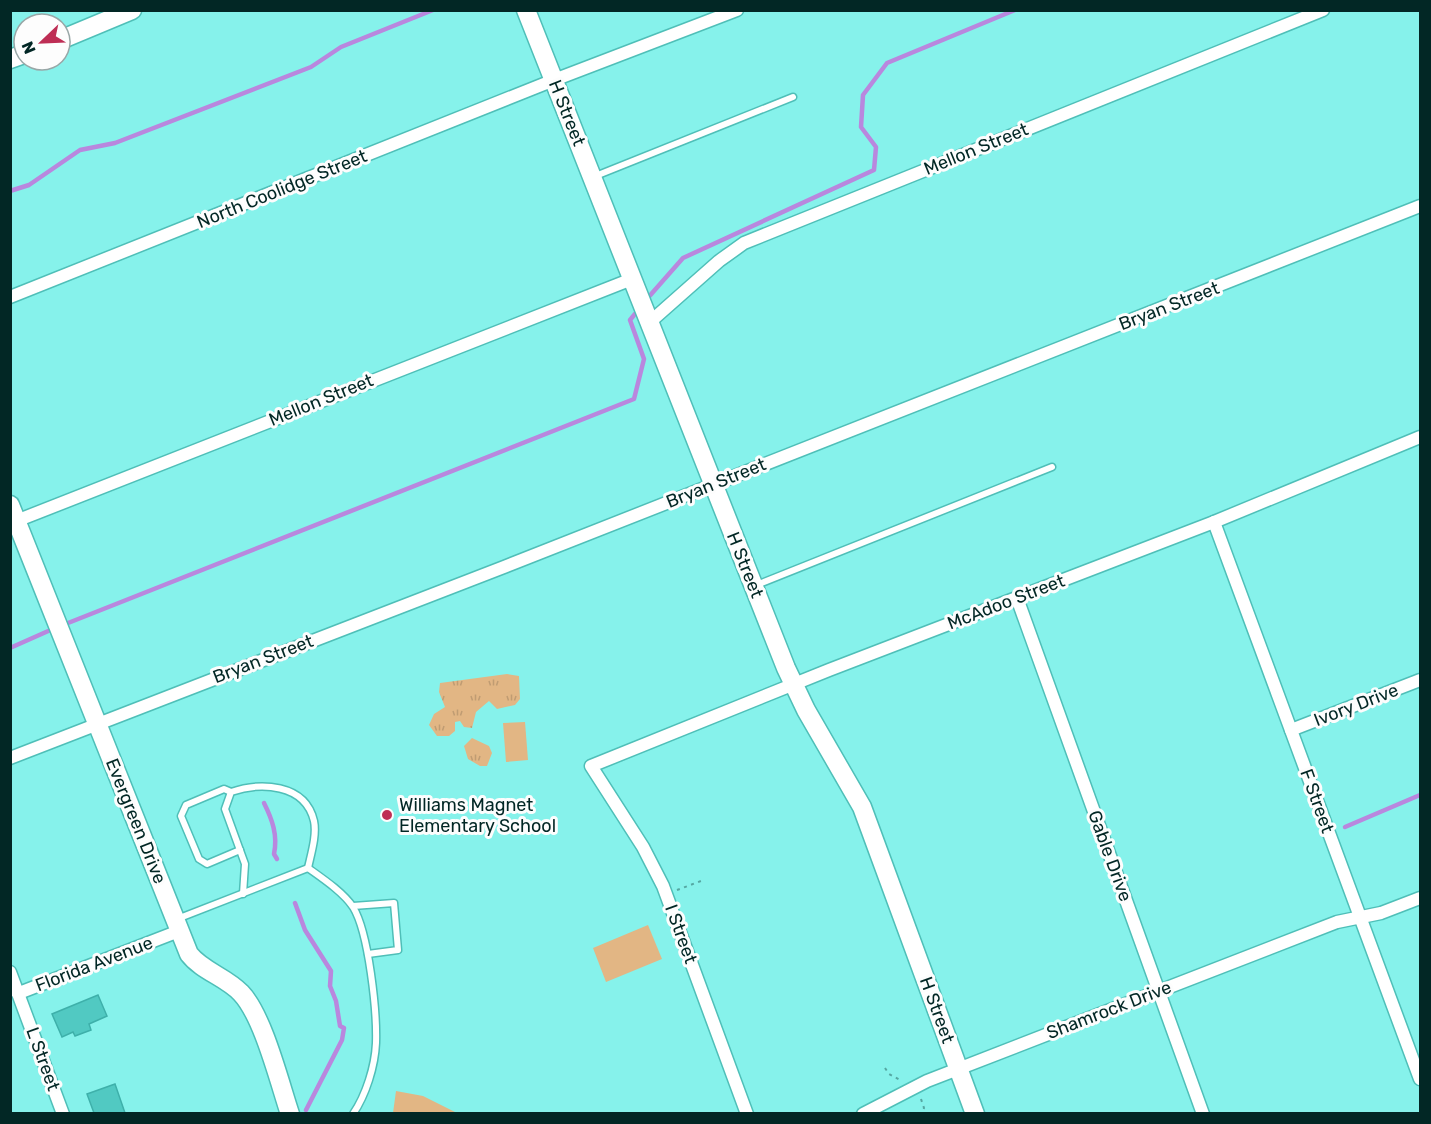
<svg xmlns="http://www.w3.org/2000/svg" width="1431" height="1124" font-family="Rubik,sans-serif">
	<style>
		.green { fill: #e2b684 }
		.park { fill: url(#park-tufts) }
		.lines { fill: none; stroke-linecap: round; stroke-linejoin: round }
		.stream { stroke: #b987de; stroke-width: 4.5 }
		.building { fill: #51c9c2; stroke: #3eb0aa; stroke-width: 1.5 }
		.lane-casing { stroke: #4fbfb8; stroke-width: 9 }
		.street-casing { stroke: #4fbfb8; stroke-width: 15 }
		.secondary-casing { stroke: #4fbfb8; stroke-width: 21 }
		.path { stroke: #55a7a2; stroke-width: 2; stroke-dasharray: 3 4.5; stroke-linecap: butt }
		.lane { stroke: #fff; stroke-width: 6 }
		.street { stroke: #fff; stroke-width: 12 }
		.secondary { stroke: #fff; stroke-width: 18 }
		.poi-dot { fill: #be2e55; stroke: #fdfdfd; stroke-width: 2 }
		.labels { text-anchor: middle; stroke-width: 6; stroke-linejoin: round; paint-order: stroke }
		.street-label { font-size: 18px; fill: #022725; stroke: #fdfdfd }
		.poi-label { font-size: 18px; fill: #022725; stroke: #fdfdfd; text-anchor: start }
	</style>
	<defs>
		<pattern id="park-tufts" width="24" height="20" patternUnits="userSpaceOnUse" patternTransform="scale(1.5)"><rect width="24" height="20" fill="#e2b684"/><path d="M3 7l-1-3M5 7V3M7 7l1-3M15 17l-1-3M17 17v-4M19 17l1-3" fill="none" stroke="#c09c72"/></pattern>
	</defs>
	<rect width="100%" height="100%" fill="#86f2eb"/>
	<g class="green">
		<polygon points="525,722 528,760 506,762 503,723"/>
		<polygon points="648,925 662,959 606,982 593,948"/>
		<polygon points="396,1091 423,1096 457,1113 393,1113"/>
	</g>
	<g class="park">
		<polygon points="507,674 519,676 520,699 515,705 497,709 489,701 476,712 472,728 464,727 460,721 455,722 455,731 449,736 437,736 429,725 434,714 445,707 439,692 440,683"/>
		<polygon points="472,738 489,746 492,753 487,766 480,766 468,759 464,746"/>
	</g>
	<g class="lines">
		<g class="stream">
			<polyline points="10,191 29,185 80,150 115,143 311,67 341,47 433,10"/>
			<polyline points="646,300 683,258 874,170 876,147 861,127 863,95 887,63 1015,10"/>
			<polyline points="63,625 634,399 644,359 630,320 639,309"/>
			<polyline points="10,648 55,628"/>
			<path d="M264 803C272 819 278 835 274 854L277 859"/>
			<polyline points="1345,827 1420,795"/>
			<polyline points="295,903 305,930 331,971 330,986 336,1001 340,1026 344,1028 342,1040 306,1110"/>
		</g>
	</g>
	<g class="building">
		<polygon points="98,995 107,1016 89,1024 91,1030 75,1036 73,1032 62,1037 52,1014"/>
		<polygon points="115,1084 125,1113 94,1113 87,1094"/>
	</g>
	<g class="lines">
		<g class="lane-casing">
			<g id="lane">
				<polyline points="593,177 793,97"/>
				<polyline points="754,586 1052,467"/>
				<polyline points="231,792 224,789 186,805 181,816 199,859 207,864 240,850"/>
				<path d="M308 868C322 878 343 892 353 907 369 933 377 1012 376 1043 375 1066 366 1095 353 1114"/>
				<path d="M243 894 245 864 225 809 231 792C260 782 305 783 314 821 317 835 311 854 308 868"/>
				<polyline points="353,906 394,903 398,950 368,954"/>
				<polyline points="177,919 308,868"/>
			</g>
		</g>
		<g class="street-casing">
			<g id="street">
				<polyline points="10,297 554,80 737,10"/>
				<polyline points="650,322 719,261 744,243 1323,10"/>
				<polyline points="1214,522 1420,1079"/>
				<polyline points="11,523 632,279"/>
				<polyline points="1017,598 1203,1114"/>
				<polyline points="1291,730 1420,680"/>
				<polyline points="10,758 504,567 1420,206"/>
				<polyline points="10,972 63,1114"/>
				<polyline points="10,988 19,993 179,931"/>
				<polyline points="747,1114 663,886 643,847 591,766 829,670 1214,522 1420,437"/>
				<polyline points="863,1114 927,1081 1337,922 1381,913 1420,898"/>
			</g>
		</g>
		<g class="secondary-casing">
			<g id="secondary">
				<polyline points="526,10 786,668 806,710 862,807 975,1114"/>
				<polyline points="60,40 132,10"/>
				<polyline points="10,59 24,54"/>
				<path d="M10 505 189 954C202 971 226 977 241 993 263 1016 279 1081 290 1114"/>
			</g>
		</g>
		<g class="path">
			<polyline points="677,890 701,881"/>
			<polyline points="885,1068 889,1074 900,1080"/>
			<polyline points="921,1099 924,1108 922,1114"/>
		</g>
		<use href="#lane" class="lane"/>
		<use href="#street" class="street"/>
		<use href="#secondary" class="secondary"/>
	</g>
	<circle class="poi-dot" cx="387" cy="815" r="6"/>
	<g class="labels">
		<g class="street-label">
			<text transform="translate(567 113) rotate(68)" y="6">H Street</text>
			<text transform="translate(976 149) rotate(-22)" y="6">Mellon Street</text>
			<text transform="translate(282 189) rotate(-22)" y="6">North Coolidge Street</text>
			<text transform="translate(1169 306) rotate(-21)" y="6">Bryan Street</text>
			<text transform="translate(321 400) rotate(-22)" y="6">Mellon Street</text>
			<text transform="translate(716 483) rotate(-22)" y="6">Bryan Street</text>
			<text transform="translate(745 565) rotate(68)" y="6">H Street</text>
			<text transform="translate(1006 602) rotate(-21)" y="6">McAdoo Street</text>
			<text transform="translate(263 659) rotate(-21)" y="6">Bryan Street</text>
			<text transform="translate(1356 705) rotate(-21)" y="6">Ivory Drive</text>
			<text transform="translate(1317 801) rotate(70)" y="6">F Street</text>
			<text transform="translate(136 821) rotate(68)" y="6">Evergreen Drive</text>
			<text transform="translate(1110 856) rotate(70)" y="6">Gable Drive</text>
			<text transform="translate(681 934) rotate(70)" y="6">I Street</text>
			<text transform="translate(94 964) rotate(-21)" y="6">Florida Avenue</text>
			<text transform="translate(937 1010) rotate(70)" y="6">H Street</text>
			<text transform="translate(1109 1010) rotate(-21)" y="6">Shamrock Drive</text>
			<text transform="translate(43 1059) rotate(70)" y="6">L Street</text>
		</g>
		<g class="poi-label">
			<text x="399" y="811">Williams Magnet<tspan x="399" dy="21">Elementary School</tspan></text>
		</g>
	</g>
	<rect width="1431" height="1124" fill="none" stroke="#022725" stroke-width="24"/>
	<g transform="translate(42 42) rotate(247)"><circle r="28" fill="#fdfdfd" stroke="#99a7a7" stroke-width="1.5"/>
	<path d="M0-4.5L10 22L0 15L-10 22Z" fill="#be2e55"/>
	<text y="-9" font-size="16" font-weight="bold" text-anchor="middle" fill="#022725">N</text>
	</g>
</svg>
